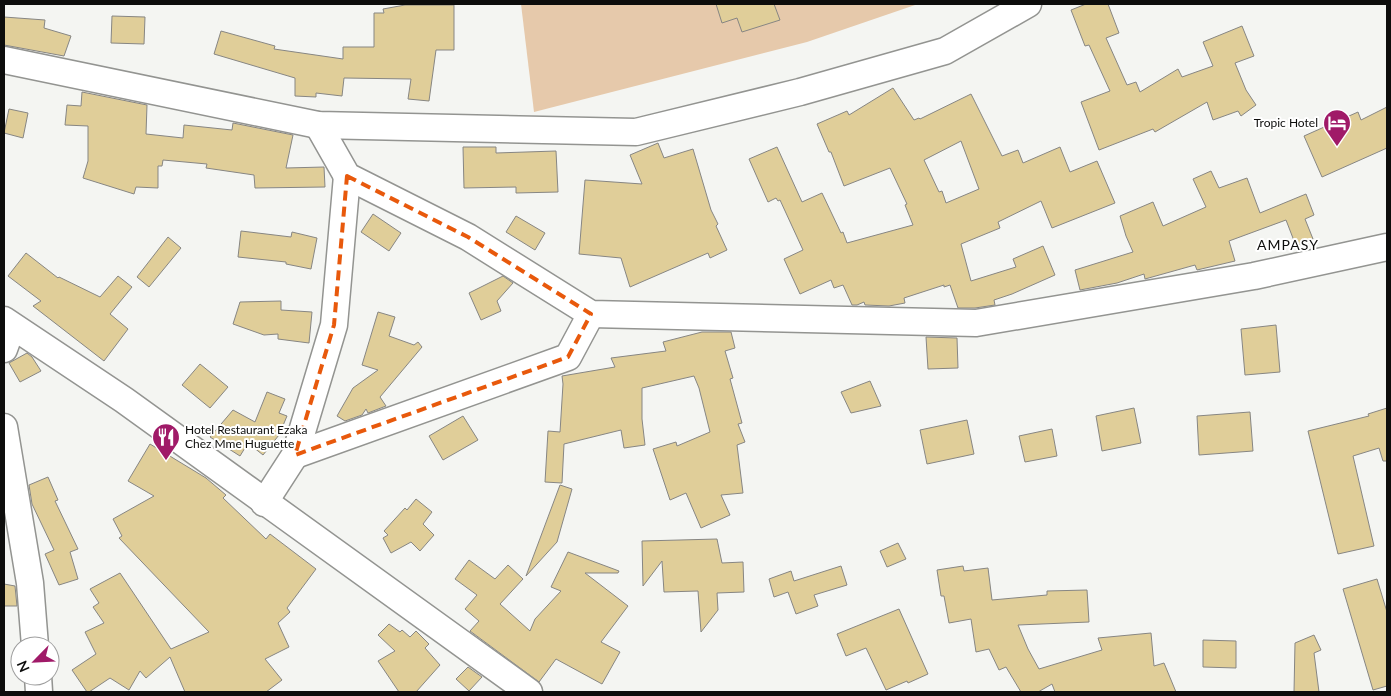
<svg xmlns="http://www.w3.org/2000/svg" width="1391" height="696" font-family="Lato,sans-serif">
	<style>
		.green { fill: #e6c9ab }
		.building { fill: #e0ce99; stroke: #878683; fill-rule: evenodd }
		.lines { fill: none; stroke-linecap: round; stroke-linejoin: round }
		.minor-casing { stroke: #939491; stroke-width: 29 }
		.minor { stroke: #fff; stroke-width: 26 }
		.marked { fill: none; stroke: #e8590c; stroke-width: 4; stroke-dasharray: 10 6; stroke-linejoin: round }
		.labels { text-anchor: middle; stroke-width: 4; stroke-linejoin: round; paint-order: stroke }
		.poi-label { font-size: 12px; fill: #0d0d0c; stroke: #fff; text-anchor: end }
		.neighbourhood-label { font-size: 14px; letter-spacing: 1px; fill: #0d0d0c; stroke: #fff }
	</style>
	<rect width="100%" height="100%" fill="#f4f5f2"/>
	<polygon class="green" points="521,4 918,4 807,42 534,112"/>
	<g class="building">
		<polygon points="716,4 774,4 780,20 742,32 737,18 722,23"/>
		<polygon points="1086,4 1108,4 1119,33 1106,38 1127,85 1136,82 1140,92 1178,69 1182,77 1213,66 1203,42 1242,26 1254,56 1235,63 1246,90 1256,105 1241,116 1238,111 1213,120 1207,102 1155,132 1153,129 1099,150 1081,102 1110,91 1089,45 1085,46 1071,10"/>
		<polygon points="405,5 454,5 454,50 436,50 429,101 408,99 411,79 344,78 342,96 316,93 316,97 295,96 295,78 214,54 221,31 275,46 274,49 343,59 343,47 374,47 374,13 384,13 383,9"/>
		<polygon points="112,16 145,17 144,44 111,43"/>
		<polygon points="4,17 45,20 44,28 71,36 64,56 4,45"/>
		<path d="M893 88 914 120 919 118 920 119 971 94 1002 156 1018 150 1023 163 1060 147 1070 172 1097 161 1115 203 1052 228 1041 201 998 222 1000 228 961 244 971 281 1016 267 1013 259 1043 246 1055 275 1012 294 994 300 995 305 975 308H958L950 285 944 287V285L904 298 905 303 889 306 865 305 864 302 857 305H852L843 285 834 288 831 280 800 294 784 259 803 250 780 200 778 201 776 198 768 202 749 159 777 147 802 202 822 193 841 233 843 232 847 243 913 225 905 205 907 204 890 168 844 186 831 152H829L817 124 847 111 849 115ZM961 141 979 189 946 203 942 191 939 192 924 160Z"/>
		<polygon points="82,92 147,105 146,134 183,138 184,125 232,130 233,123 293,135 286,168 324,167 325,187 255,188 254,175 206,168 207,164 163,160 162,166 158,166 158,188 136,187 134,194 83,178 88,161 88,126 65,125 67,105 81,106"/>
		<polygon points="1387,107 1387,148 1322,177 1304,136 1358,112 1361,120"/>
		<polygon points="9,109 28,113 23,138 4,133"/>
		<polygon points="658,143 664,158 693,149 711,210 718,224 716,226 727,250 710,258 708,253 630,287 621,258 579,254 585,180 642,184 630,155"/>
		<polygon points="463,147 496,147 496,153 556,151 558,192 516,193 516,187 464,188"/>
		<polygon points="1211,171 1219,188 1247,178 1260,213 1306,194 1314,215 1305,219 1313,239 1296,246 1286,220 1229,241 1235,261 1197,270 1195,265 1145,279 1144,274 1117,283 1080,290 1075,270 1133,252 1126,236 1120,216 1153,202 1163,226 1206,207 1193,179"/>
		<polygon points="373,214 401,233 389,251 361,232"/>
		<polygon points="516,216 545,233 535,250 506,232"/>
		<polygon points="241,231 291,237 292,232 317,238 311,269 286,264 286,262 238,257"/>
		<polygon points="168,237 181,248 149,287 137,277"/>
		<polygon points="26,253 58,278 59,277 100,297 118,276 132,287 110,314 128,329 104,361 33,306 41,301 8,276"/>
		<polygon points="503,276 513,283 497,301 501,311 481,320 469,293"/>
		<polygon points="281,301 281,310 312,312 309,343 278,339 278,334 264,335 233,324 240,302"/>
		<polygon points="378,312 395,317 389,336 414,345 418,342 422,347 380,397 386,406 368,413 366,409 362,415 345,421 337,416 353,388 378,370 362,365"/>
		<polygon points="1276,325 1280,372 1245,375 1241,329"/>
		<polygon points="702,332 731,332 735,348 725,351 733,378 730,379 742,423 738,424 745,442 737,445 743,493 721,495 730,515 701,528 686,493 670,500 653,449 676,442 677,446 710,432 699,388 694,376 642,388 642,419 645,445 624,448 621,430 564,444 562,483 545,482 548,431 560,432 563,384 562,376 615,367 611,358 666,351 663,342"/>
		<polygon points="926,337 957,338 958,368 928,369"/>
		<polygon points="27,353 32,357 41,371 20,382 9,363"/>
		<polygon points="200,364 228,387 210,408 182,385"/>
		<polygon points="870,381 881,406 851,413 841,392"/>
		<polygon points="267,392 285,399 279,413 287,416 279,435 263,455 248,443 240,456 210,437 233,410 255,422"/>
		<polygon points="1134,408 1141,443 1102,451 1096,416"/>
		<polygon points="1387,408 1387,461 1383,461 1379,448 1353,456 1374,546 1338,554 1308,431 1369,416 1368,414"/>
		<polygon points="1250,412 1253,451 1199,455 1197,416"/>
		<polygon points="463,416 478,440 443,460 429,436"/>
		<polygon points="967,420 974,454 927,464 920,430"/>
		<polygon points="1052,429 1057,456 1025,462 1019,436"/>
		<polygon points="150,444 206,478 226,495 223,498 266,539 270,534 316,569 287,608 290,612 278,623 289,647 265,659 282,680 266,692 185,692 170,657 146,678 140,671 129,690 110,678 89,692 87,692 72,670 96,654 85,632 104,623 93,607 99,603 90,589 120,573 171,649 209,632 119,538 122,536 113,519 154,496 128,481"/>
		<polygon points="48,477 58,500 55,501 78,549 70,552 78,579 59,585 45,554 54,550 32,504 29,485"/>
		<polygon points="560,485 572,489 557,542 526,576"/>
		<polygon points="416,499 432,512 423,524 434,535 420,551 411,542 391,553 383,538 388,535 384,531 405,508 407,510"/>
		<polygon points="717,539 722,563 743,562 744,592 717,593 718,610 701,632 698,591 664,592 662,561 643,586 642,541"/>
		<polygon points="898,543 906,559 887,567 880,551"/>
		<polygon points="568,552 619,571 618,573 585,573 628,606 601,642 620,652 602,684 556,659 539,682 470,631 479,621 465,609 477,595 455,579 469,560 495,579 508,565 523,579 500,604 530,631 535,619 561,591 551,587"/>
		<polygon points="841,566 847,585 814,595 818,606 796,614 788,592 774,597 769,579 791,571 794,581"/>
		<polygon points="963,566 964,571 988,568 992,600 1047,595 1047,591 1087,590 1089,622 1018,625 1028,649 1039,669 1102,650 1098,638 1151,633 1154,666 1164,663 1176,692 1055,692 1052,684 1038,692 1021,692 1006,667 999,670 989,649 976,652 971,619 949,623 944,596 941,596 937,570"/>
		<polygon points="1377,579 1387,612 1387,686 1373,690 1343,589"/>
		<polygon points="4,584 15,586 17,606 4,606"/>
		<polygon points="899,609 928,674 908,683 907,681 886,690 866,648 846,656 837,634"/>
		<polygon points="389,624 400,632 402,630 410,637 416,631 429,644 425,648 440,665 416,692 399,692 378,661 395,651 378,635"/>
		<polygon points="1314,635 1321,650 1314,653 1319,692 1294,692 1295,643"/>
		<polygon points="1203,640 1236,641 1236,668 1203,667"/>
		<polygon points="468,667 482,677 469,691 456,679"/>
	</g>
	<g class="lines">
		<g class="minor-casing">
			<g id="minor">
				<polyline points="4,60 318,125 636,132 800,92 945,51 1028,4"/>
				<polyline points="318,125 347,176 468,237 591,314 976,323 1254,276 1387,247"/>
				<polyline points="4,320 124,400 529,692"/>
				<polyline points="4,349 12,327"/>
				<polyline points="4,427 30,583 35,646"/>
				<polyline points="295,455 568,357 591,314"/>
				<polyline points="264,503 295,455 334,325 347,176"/>
				<polyline points="38,676 39,692"/>
			</g>
		</g>
		<use href="#minor" class="minor"/>
	</g>
	<path class="marked" d="M347 176 468 237 591 314 568 357 295 455 334 325Z"/>
	<defs>
		<g id="hotel-pin" transform="scale(1.4375)"><path d="M0 17L-7.5 6A9.5 9.5 0 1 1 7.5 6Z" fill="#a01a68" stroke="#fff"/><path d="M-6-4.5h1.5V1H6V5H4.5V3h-9V5H-6ZM-4 0a1.8 1.8 0 1 1 3.6 0ZM.5 0V-2.5h3Q6-2.5 6 0Z" fill="#fff"/></g>
		<g id="restaurant-pin" transform="scale(1.4375)"><path d="M0 17L-7.5 6A9.5 9.5 0 1 1 7.5 6Z" fill="#a01a68" stroke="#fff"/><path d="M-5-6h1v4h1v-4h1v4h1v-4h1v5L-1.5 .5V6h-2V.5L-5-1ZM5-6V6H3V1.5H1.5Q1.5-4 5-6Z" fill="#fff"/></g>
	</defs>
	<g fill-rule="evenodd">
		<use href="#hotel-pin" x="1337" y="123"/>
		<use href="#restaurant-pin" x="166" y="437"/>
	</g>
	<g class="labels">
		<g class="poi-label">
			<text x="1318" y="127">Tropic Hotel</text>
			<text x="185" y="434" text-anchor="start">Hotel Restaurant Ezaka<tspan x="185" dy="14">Chez Mme Huguette</tspan></text>
		</g>
		<g class="neighbourhood-label">
			<text x="1288" y="250">AMPASY</text>
		</g>
	</g>
	<rect width="1391" height="696" fill="none" stroke="#0d0d0c" stroke-width="10"/>
	<g transform="translate(35 661) rotate(246)"><circle r="24" fill="#ffffff" stroke="#9e9e9e"/>
	<path d="M0-4L9 19L0 12L-9 19Z" fill="#a01a68"/>
	<text y="-8" font-size="14" font-weight="bold" text-anchor="middle" fill="#0d0d0c">N</text>
	</g>
</svg>
